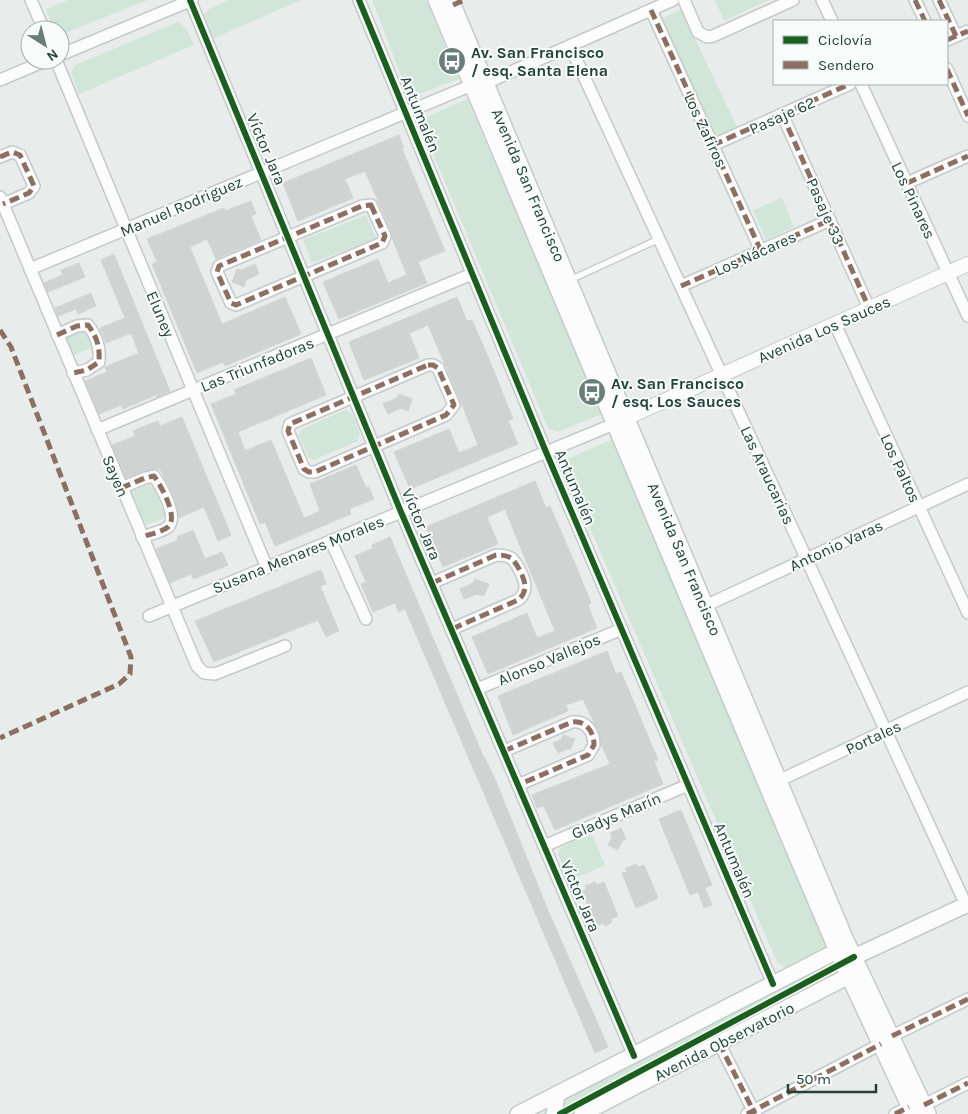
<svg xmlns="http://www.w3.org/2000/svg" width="968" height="1114" font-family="Karla,sans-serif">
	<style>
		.green { fill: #d1e6d8 }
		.building { fill: #cfd4d2; stroke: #d1d6d4 }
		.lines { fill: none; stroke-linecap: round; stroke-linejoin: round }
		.service-casing { stroke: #c5cac8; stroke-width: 8 }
		.minor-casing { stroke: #c5cac8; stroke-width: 14 }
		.tertiary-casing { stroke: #c5cac8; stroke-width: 16 }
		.secondary-casing { stroke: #c3cbc8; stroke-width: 18 }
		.service { stroke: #fcfcfc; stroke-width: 5.5 }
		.minor { stroke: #fcfcfc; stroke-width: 11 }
		.tertiary { stroke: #fcfcfc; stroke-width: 14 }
		.secondary { stroke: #fcfcfc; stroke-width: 15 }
		.quiet { stroke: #8d6e63; stroke-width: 5; stroke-dasharray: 10 5; stroke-linecap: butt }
		.cycleway-casing { stroke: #f7fbf9; stroke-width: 9 }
		.cycleway { stroke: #1b5e20; stroke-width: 6 }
		.labels { text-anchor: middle; stroke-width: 4; stroke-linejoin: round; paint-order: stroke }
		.poi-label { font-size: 16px; font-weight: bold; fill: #24423a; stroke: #f7fbf9; text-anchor: start }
		.street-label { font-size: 16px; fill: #24423a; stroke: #f7fbf9 }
	</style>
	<rect width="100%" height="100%" fill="#e8edeb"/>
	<g class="green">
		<polygon points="68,0 148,0 60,35 60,30 54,30 46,9"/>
		<polygon points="229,0 301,0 212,39 203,18 209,9"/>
		<polygon points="372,0 426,0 459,79 414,96 408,94"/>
		<polygon points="715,0 769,0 724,21"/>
		<polygon points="681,9 737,127 714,137 660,19"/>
		<polygon points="178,22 186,28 194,45 79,94 71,73 75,65"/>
		<polygon points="467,99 602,414 557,432 548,428 421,125 424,118"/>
		<polygon points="782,198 794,227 766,240 753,210"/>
		<polygon points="366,215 376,238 312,263 303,240"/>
		<polygon points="84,323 93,347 71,356 61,333"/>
		<polygon points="345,410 352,414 360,433 358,441 314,460 308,457 299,436 302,429"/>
		<polygon points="611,440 616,444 826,947 785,967 777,962 565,470 567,459"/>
		<polygon points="148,485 154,488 164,513 164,518 146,525 131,492"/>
		<polygon points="592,834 605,865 569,881 558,854 562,847"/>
		<polygon points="829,966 837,976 572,1114 541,1114 710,1020"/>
	</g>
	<g class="building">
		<polygon points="399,135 404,148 402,149 445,251 418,262 427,283 339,319 323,282 378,259 388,283 407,275 392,238 392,233 365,171 345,179 353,198 298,221 283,183"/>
		<polygon points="251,201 256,214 251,216 261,240 216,259 207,239 190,247 222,324 285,297 301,334 225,366 223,362 197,373 152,264 157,262 147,239 224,208 225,211"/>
		<polygon points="114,254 170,391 157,397 156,395 123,409 121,405 99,414 85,381 107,372 105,367 139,353 131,333 106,343 100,328 125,318 101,260"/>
		<polygon points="79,263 85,277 48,292 44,283 63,275 61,270"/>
		<polygon points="255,264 259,274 246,280 244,287 232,282 237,269 241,270"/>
		<polygon points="91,293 96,306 78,314 76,309 58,316 55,308"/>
		<polygon points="457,297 467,321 472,320 491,364 513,419 508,421 518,444 410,489 394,452 449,429 459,453 478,445 461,402 428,325 409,333 419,358 364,380 349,342"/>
		<polygon points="311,358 326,395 238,432 245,451 271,440 304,518 320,511 310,484 356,465 366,488 369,487 374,499 349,509 351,514 275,546 265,522 260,524 211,404 236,394 234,390"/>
		<polygon points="399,394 412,399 408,411 401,408 388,414 383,404 397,398"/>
		<polygon points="182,417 231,535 218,541 204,507 179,518 175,499 160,469 152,469 143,471 126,478 112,445 135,436 133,431 145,426 158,421 160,426"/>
		<polygon points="535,481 546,508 550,506 576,566 591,603 588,605 597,628 488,674 472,637 527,613 537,638 555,631 515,534 505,509 487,517 498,544 443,567 426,527"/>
		<polygon points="193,530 205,559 222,552 228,565 194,579 191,574 170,583 156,549 178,540 177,537"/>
		<polygon points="390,537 484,758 485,758 495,779 547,908 608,1047 595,1053 405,609 399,612 395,603 373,612 361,584 366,582 355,556 373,548 372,545"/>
		<polygon points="321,570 326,584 320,586 339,631 326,637 318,620 214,662 195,621"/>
		<polygon points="475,579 489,584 484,596 477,594 464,599 460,589 473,583"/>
		<polygon points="607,651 616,674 621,672 630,693 658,760 654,761 663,784 555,830 544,806 537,808 532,795 610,764 601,744 599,733 583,699 566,705 568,711 513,735 498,696"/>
		<polygon points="563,735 575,739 570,750 567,749 558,753 553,743 562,739"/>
		<polygon points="681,810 712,885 705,888 712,905 704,908 698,892 690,895 659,819"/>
		<polygon points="621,828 626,839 622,841 618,850 608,845 612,837 610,833"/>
		<polygon points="636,864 638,867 644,865 658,898 636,908 622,873 627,872 626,868"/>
		<polygon points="595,882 597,885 604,882 618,916 611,919 612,922 605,926 603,923 596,926 582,891 587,889 585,886"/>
	</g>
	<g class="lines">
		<g class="service-casing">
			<polyline id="service" points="570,280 659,239"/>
		</g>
		<g class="minor-casing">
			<g id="minor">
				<polyline points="31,0 44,30"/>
				<polyline points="190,0 401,512 634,1056"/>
				<polyline points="359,0 546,452 773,984"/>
				<polyline points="684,0 698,32 707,37 713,36 793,0"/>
				<polyline points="822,0 832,21"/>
				<polyline points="915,0 925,21"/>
				<polyline points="939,0 956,36"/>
				<polyline points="651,10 761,251"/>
				<polyline points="947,40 968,31"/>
				<polyline points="570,46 966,905"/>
				<polyline points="60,55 192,0"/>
				<polyline points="56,60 267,568"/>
				<polyline points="947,69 968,116"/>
				<polyline points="0,80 47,60"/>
				<polyline points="486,83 673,0"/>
				<polyline points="861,84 968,316"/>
				<polyline points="782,114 869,308"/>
				<polyline points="713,145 850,84"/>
				<polyline points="0,157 12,152 20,155 34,186 29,193 3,204"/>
				<polyline points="907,183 968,156"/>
				<polyline points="0,197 197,666 204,673 215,674 285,646"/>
				<polygon points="371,205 385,236 382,243 236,305 231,303 217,272 219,266 362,206"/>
				<polyline points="30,269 472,85"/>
				<polyline points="681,286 830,220"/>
				<polyline points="835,324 968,613"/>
				<path d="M57 335 77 326 88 325C97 337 100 347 99 362L87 370 73 373"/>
				<polygon points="428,365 433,365 438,368 454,405 446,415 315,472 309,472 304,469 288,431 290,424"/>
				<polyline points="97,430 472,274"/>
				<path d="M121 488 145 478 154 476C161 486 179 517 168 527 162 532 150 534 142 537"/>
				<polyline points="331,541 366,619"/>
				<path d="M432 583 496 555C501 555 506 555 511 558 517 563 525 579 525 586 525 592 522 597 518 600L452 629"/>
				<polyline points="705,606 968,484"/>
				<polyline points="149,616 614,424"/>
				<polyline points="477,689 622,629"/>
				<path d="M504 751 572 722C586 720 594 732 594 745L588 755 518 785"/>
				<polyline points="778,781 968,692"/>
				<polyline points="544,846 688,785"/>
				<polyline points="892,1036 968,999"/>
				<polyline points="719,1043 755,1114"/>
				<polyline points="924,1105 968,1083"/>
				<polyline points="747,1114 881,1044"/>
				<polyline points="895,1114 909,1107"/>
			</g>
		</g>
		<g class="tertiary-casing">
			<polyline id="tertiary" points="626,418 968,264"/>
		</g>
		<g class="secondary-casing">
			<g id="secondary">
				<polyline points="436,0 767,786 837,951 913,1114"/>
				<polyline points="451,0 845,938 928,1114"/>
				<polyline points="518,1114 837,951 854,957 968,904"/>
				<polyline points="554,1114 557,1094"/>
				<polyline points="582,1114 835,983 849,976 852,966"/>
			</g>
		</g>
		<use href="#service" class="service"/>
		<use href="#minor" class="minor"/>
		<use href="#tertiary" class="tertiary"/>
		<use href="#secondary" class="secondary"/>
		<g class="quiet">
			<polyline points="915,0 925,21"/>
			<polyline points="939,0 956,36"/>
			<polyline points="453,5 464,0"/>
			<polyline points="651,10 761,251"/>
			<polyline points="947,40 968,31"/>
			<polyline points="947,69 968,116"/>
			<polyline points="782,114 869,308"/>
			<polyline points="713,145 850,84"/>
			<polyline points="0,157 12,152 20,155 34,186 29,193 3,204"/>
			<polyline points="907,183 968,156"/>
			<polygon points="371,205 385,236 382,243 236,305 231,303 217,272 219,266 362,206"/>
			<polyline points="681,286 830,220"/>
			<polyline points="0,330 11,347 131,657 130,674 119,684 0,738"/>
			<path d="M57 335 77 326 88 325C97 337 100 347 99 362L87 370 73 373"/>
			<polygon points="428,365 433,365 438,368 454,405 446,415 315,472 309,472 304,469 288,431 290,424"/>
			<path d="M121 488 145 478 154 476C161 486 179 517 168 527 162 532 150 534 142 537"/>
			<path d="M432 583 496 555C501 555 506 555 511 558 517 563 525 579 525 586 525 592 522 597 518 600L452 629"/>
			<path d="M504 751 572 722C586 720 594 732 594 745L588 755 518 785"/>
			<polyline points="892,1036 968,999"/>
			<polyline points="719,1043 755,1114"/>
			<polyline points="924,1105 968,1083"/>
			<polyline points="747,1114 881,1044"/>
			<polyline points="895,1114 909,1107"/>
		</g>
		<g class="cycleway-casing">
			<g id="cycleway">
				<polyline points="190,0 401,512 634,1056"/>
				<polyline points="359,0 546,452 773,984"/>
				<polyline points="560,1114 854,957"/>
			</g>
		</g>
		<use href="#cycleway" class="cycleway"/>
	</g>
	<defs>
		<g id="bus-disc" transform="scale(1.4375)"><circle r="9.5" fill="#697e78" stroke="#f7fbf9"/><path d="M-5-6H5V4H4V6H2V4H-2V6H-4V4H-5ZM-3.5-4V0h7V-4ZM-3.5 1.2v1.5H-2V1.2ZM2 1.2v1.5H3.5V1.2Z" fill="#fff"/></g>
	</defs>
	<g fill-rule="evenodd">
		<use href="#bus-disc" x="452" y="61"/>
		<use href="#bus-disc" x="592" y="392"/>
	</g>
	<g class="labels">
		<g class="poi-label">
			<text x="471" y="58">Av. San Francisco<tspan x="471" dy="18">/ esq. Santa Elena</tspan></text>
			<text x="611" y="389">Av. San Francisco<tspan x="611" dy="18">/ esq. Los Sauces</tspan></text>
		</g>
		<g class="street-label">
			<text transform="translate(421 114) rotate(68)" y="6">Antumalén</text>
			<text transform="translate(782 115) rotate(-24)" y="6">Pasaje 62</text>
			<text transform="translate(706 130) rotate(65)" y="6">Los Zafiros</text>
			<text transform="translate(267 149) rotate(67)" y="6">Víctor Jara</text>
			<text transform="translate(529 185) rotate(67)" y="6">Avenida San Francisco</text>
			<text transform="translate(914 200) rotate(65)" y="6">Los Pinares</text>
			<text transform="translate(181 206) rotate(-23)" y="6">Manuel Rodriguez</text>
			<text transform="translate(826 211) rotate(66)" y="6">Pasaje 33</text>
			<text transform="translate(755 253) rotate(-24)" y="6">Los Nácares</text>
			<text transform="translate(161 314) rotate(67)" y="6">Eluney</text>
			<text transform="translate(824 329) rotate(-24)" y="6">Avenida Los Sauces</text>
			<text transform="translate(257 364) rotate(-22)" y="6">Las Triunfadoras</text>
			<text transform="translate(901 468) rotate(65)" y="6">Los Paltos</text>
			<text transform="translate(768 475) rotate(65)" y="6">Las Araucarias</text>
			<text transform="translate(116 476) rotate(67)" y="6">Sayen</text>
			<text transform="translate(576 487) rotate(67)" y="6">Antumalén</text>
			<text transform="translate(422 524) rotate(67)" y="6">Víctor Jara</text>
			<text transform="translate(836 545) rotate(-25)" y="6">Antonio Varas</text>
			<text transform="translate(298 554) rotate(-22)" y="6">Susana Menares Morales</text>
			<text transform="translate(685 559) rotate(67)" y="6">Avenida San Francisco</text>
			<text transform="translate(549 659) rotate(-23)" y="6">Alonso Vallejos</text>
			<text transform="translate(873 737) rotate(-25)" y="6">Portales</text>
			<text transform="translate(616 815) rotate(-23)" y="6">Gladys Marín</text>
			<text transform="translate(735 860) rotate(67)" y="6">Antumalén</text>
			<text transform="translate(581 896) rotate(67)" y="6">Víctor Jara</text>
			<text transform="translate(724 1041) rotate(-27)" y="6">Avenida Observatorio</text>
		</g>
	</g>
	<rect x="773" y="20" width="175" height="65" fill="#f7fbf9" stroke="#a3b1ad"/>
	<rect x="783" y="36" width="25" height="8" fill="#1b5e20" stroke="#a3b1ad"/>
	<text x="818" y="45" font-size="15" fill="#24423a">Ciclovía</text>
	<rect x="783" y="61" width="25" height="8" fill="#8d6e63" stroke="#a3b1ad"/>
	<text x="818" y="70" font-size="15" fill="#24423a">Sendero</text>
	<g transform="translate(45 45) rotate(144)"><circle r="24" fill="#f7fbf9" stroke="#a3b1ad"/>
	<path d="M0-4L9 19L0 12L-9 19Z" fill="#697e78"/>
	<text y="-8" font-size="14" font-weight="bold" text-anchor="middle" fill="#24423a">N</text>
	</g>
	<path d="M788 1084v8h88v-8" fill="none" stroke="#24423a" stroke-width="2.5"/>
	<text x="796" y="1084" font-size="15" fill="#24423a" stroke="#f7fbf9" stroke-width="4" paint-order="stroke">50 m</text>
</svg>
